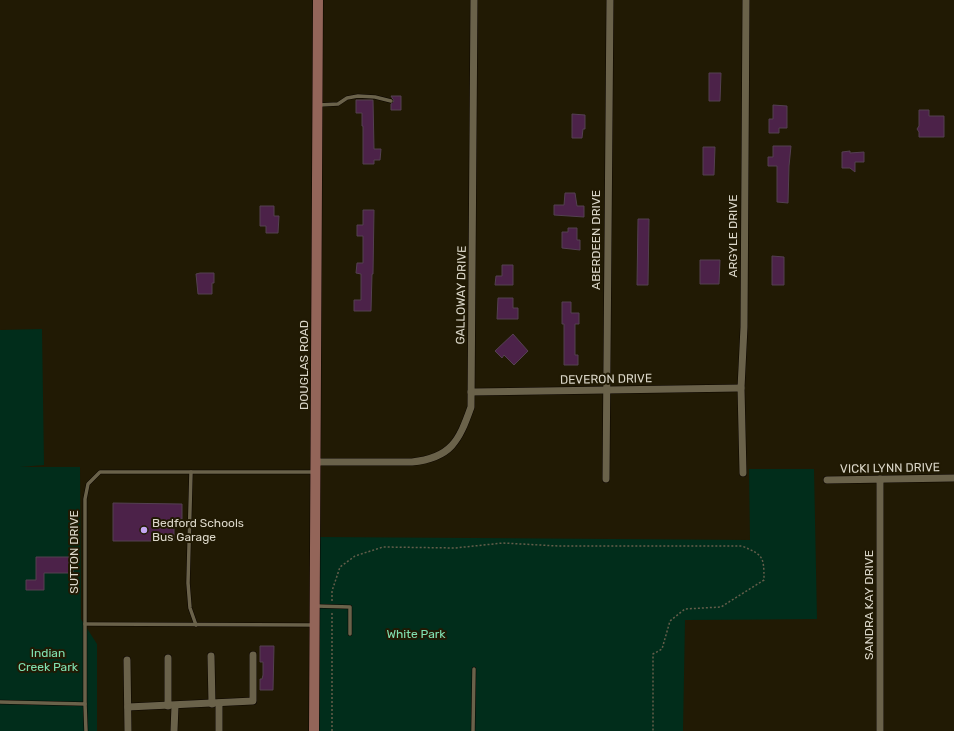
<svg xmlns="http://www.w3.org/2000/svg" width="954" height="731" font-family="Rubik,sans-serif">
	<style>
		.green { fill: #012d1b }
		.building { fill: #4c2249; stroke: #544051 }
		.lines { fill: none; stroke-linecap: round; stroke-linejoin: round }
		.lane-casing { stroke: #0b0500; stroke-width: 4.5 }
		.street-casing { stroke: #0b0500; stroke-width: 8 }
		.secondary-casing { stroke: #0b0500; stroke-width: 11 }
		.path { stroke: #645e4b; stroke-width: 1.5; stroke-dasharray: 2 2; stroke-linecap: butt }
		.lane { stroke: #6a624a; stroke-width: 3.5 }
		.street { stroke: #6a624a; stroke-width: 7 }
		.secondary { stroke: #936559; stroke-width: 10 }
		.poi-dot { fill: #c4a7f1; stroke: #211a04; stroke-width: 1.5 }
		.labels { text-anchor: middle; stroke-width: 4; stroke-linejoin: round; paint-order: stroke }
		.street-label { font-size: 12px; fill: #dbd7c9; stroke: #211a04 }
		.poi-label { font-size: 12px; fill: #dbd7c9; stroke: #211a04; text-anchor: start }
		.park-label { font-size: 12px; fill: #80e0b1; stroke: #211a04 }
	</style>
	<rect width="100%" height="100%" fill="#211a04"/>
	<g class="green">
		<polygon points="42,329 44,465 20,467 80,467 81,619 97,644 97,731 0,731 0,330"/>
		<polygon points="749,469 814,469 817,619 685,620 683,731 319,731 320,537 750,540"/>
	</g>
	<g class="building">
		<polygon points="709,73 721,73 720,101 709,101"/>
		<polygon points="391,96 401,96 401,110 391,110 391,104 394,101"/>
		<polygon points="356,100 373,100 374,149 381,149 380,160 374,160 374,164 363,164 363,126 362,126 362,113 356,113"/>
		<polygon points="773,105 787,106 787,128 779,128 779,133 769,133 769,119 773,119"/>
		<polygon points="919,110 929,110 929,116 944,116 944,137 919,137 919,132 917,129 919,126"/>
		<polygon points="572,114 585,115 585,129 583,129 582,138 572,138"/>
		<polygon points="773,146 791,146 789,166 788,203 777,202 777,166 768,166 768,157 773,157"/>
		<polygon points="703,147 715,147 714,175 703,175"/>
		<polygon points="850,151 850,153 864,152 864,162 855,162 855,172 850,168 842,168 842,152"/>
		<polygon points="565,193 575,193 577,206 584,206 584,217 554,215 554,205 564,205"/>
		<polygon points="260,206 274,206 274,216 279,216 278,233 266,233 266,226 260,226"/>
		<polygon points="363,210 374,210 373,274 372,274 371,311 354,311 354,300 361,300 361,274 356,273 357,263 363,263 363,236 357,236 357,225 363,225"/>
		<polygon points="638,219 649,219 648,285 637,285"/>
		<polygon points="568,228 577,228 577,240 580,240 580,250 562,248 562,232 568,232"/>
		<polygon points="772,256 784,257 784,285 772,285"/>
		<polygon points="700,260 720,260 719,284 700,284"/>
		<polygon points="502,265 513,265 513,285 495,285 496,276 502,276"/>
		<polygon points="200,273 214,273 214,283 212,283 212,294 198,294 196,274"/>
		<polygon points="498,298 513,298 513,308 518,308 518,319 497,319"/>
		<polygon points="562,302 571,302 571,313 579,313 579,324 575,324 575,355 578,355 578,365 564,365 564,324 562,324"/>
		<polygon points="513,334 528,351 514,365 504,355 502,358 495,351"/>
		<polygon points="113,503 182,504 182,519 174,519 174,541 113,541"/>
		<polygon points="36,557 73,557 73,573 44,573 44,590 26,590 26,580 36,580"/>
		<polygon points="260,646 274,646 273,690 260,690 260,679 262,679 263,675 263,662 260,662"/>
	</g>
	<g class="lines">
		<g class="lane-casing">
			<g id="lane">
				<polyline points="319,105 338,104 347,98 358,96 375,97 391,101"/>
				<polyline points="191,472 188,583 190,608 196,625"/>
				<polyline points="316,606 350,607 350,634"/>
				<polyline points="85,624 313,625"/>
				<polyline points="0,702 85,704 85,499 88,484 100,472 315,472"/>
				<polyline points="85,704 86,731"/>
				<polyline points="473,731 474,669"/>
			</g>
		</g>
		<g class="street-casing">
			<g id="street">
				<polyline points="471,392 741,388"/>
				<path d="M316 462H412C451 458 459 441 471 407L474 0"/>
				<polyline points="743,473 741,388 744,327 746,0"/>
				<polyline points="606,479 610,0"/>
				<polyline points="880,479 880,731"/>
				<polyline points="827,480 954,478"/>
				<polyline points="211,656 212,704"/>
				<polyline points="168,658 168,706"/>
				<polyline points="127,660 128,731"/>
				<polyline points="219,703 219,731"/>
				<polyline points="128,707 253,701 253,655"/>
				<polyline points="174,731 175,706"/>
			</g>
		</g>
		<g class="secondary-casing">
			<polyline id="secondary" points="314,731 318,0"/>
		</g>
		<g class="path">
			<path d="M332 601V591L340 567 355 556 383 547 455 548 503 543 558 546H742C763 555 764 556 764 580L721 607 685 609 670 621 662 649 653 654V731"/>
			<polyline points="332,613 332,731"/>
		</g>
		<use href="#lane" class="lane"/>
		<use href="#street" class="street"/>
		<use href="#secondary" class="secondary"/>
	</g>
	<circle class="poi-dot" cx="144" cy="530" r="4"/>
	<g class="labels">
		<g class="street-label">
			<text transform="translate(733 236) rotate(-90)" y="4">ARGYLE DRIVE</text>
			<text transform="translate(596 240) rotate(-90)" y="4">ABERDEEN DRIVE</text>
			<text transform="translate(461 295) rotate(-89)" y="4">GALLOWAY DRIVE</text>
			<text transform="translate(304 365) rotate(-90)" y="4">DOUGLAS ROAD</text>
			<text transform="translate(606 379) rotate(-1)" y="4">DEVERON DRIVE</text>
			<text transform="translate(890 468) rotate(-1)" y="4">VICKI LYNN DRIVE</text>
			<text transform="translate(74 552) rotate(-90)" y="4">SUTTON DRIVE</text>
			<text transform="translate(869 605) rotate(-90)" y="4">SANDRA KAY DRIVE</text>
		</g>
		<g class="poi-label">
			<text x="152" y="527">Bedford Schools<tspan x="152" dy="14">Bus Garage</tspan></text>
		</g>
		<g class="park-label">
			<text x="416" y="638">White Park</text>
			<text x="48" y="657">Indian<tspan x="48" dy="14">Creek Park</tspan></text>
		</g>
	</g>
</svg>
